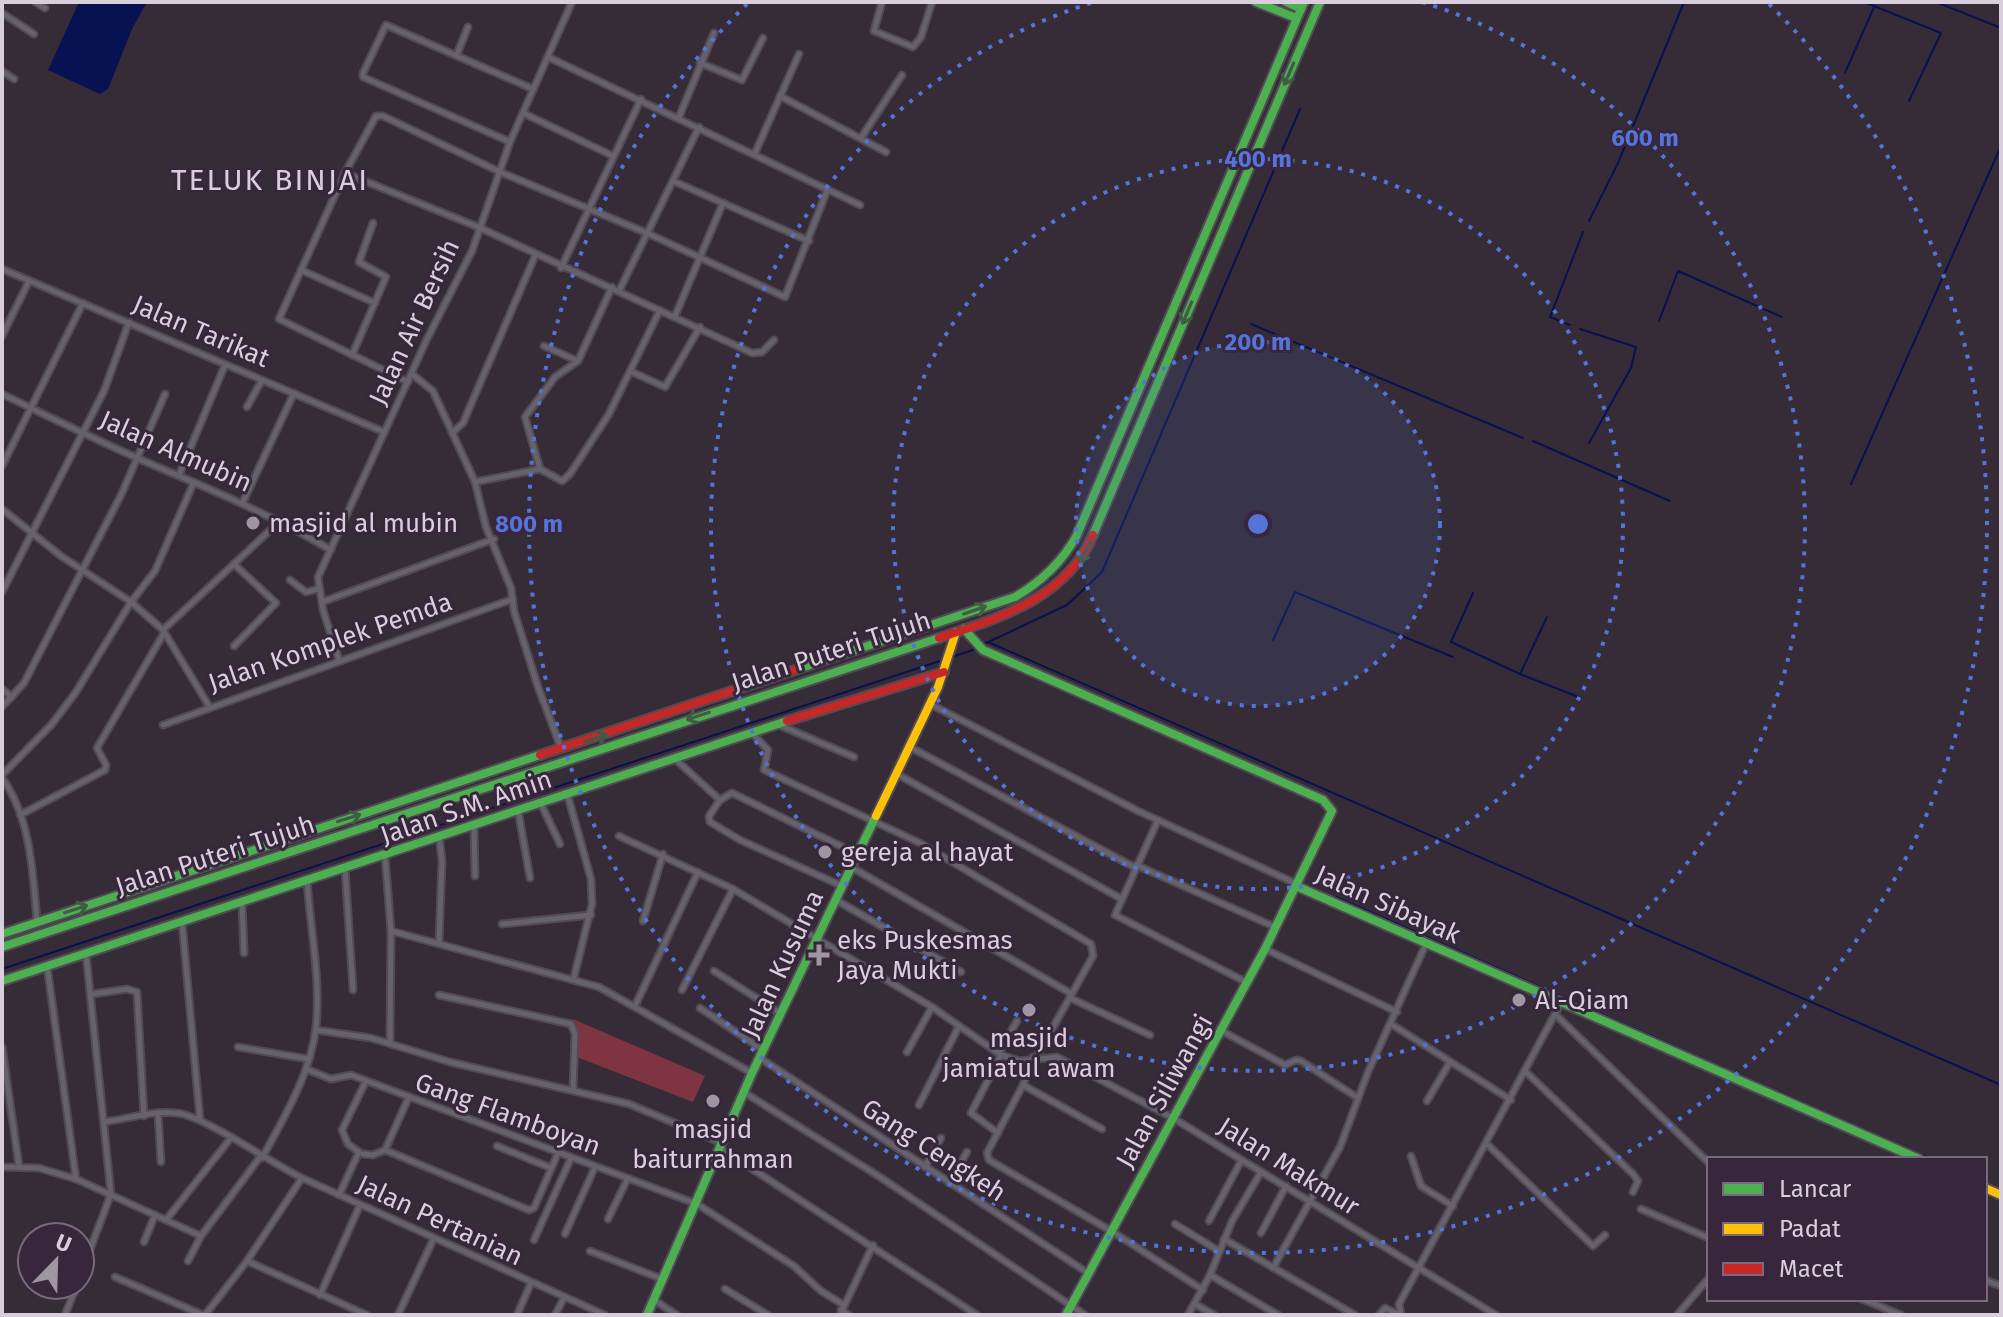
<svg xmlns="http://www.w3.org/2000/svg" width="2003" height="1317" font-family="'Fira Sans',sans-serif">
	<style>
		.green { fill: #7f3441 }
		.water { fill: #081151 }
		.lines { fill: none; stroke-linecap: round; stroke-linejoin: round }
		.stream { stroke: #081151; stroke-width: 2 }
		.street-casing { stroke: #524a54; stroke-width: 9 }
		.fast-casing { stroke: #524a54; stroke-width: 12 }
		.slow-casing { stroke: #524a54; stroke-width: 12 }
		.jam-casing { stroke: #524a54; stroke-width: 12 }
		.street { stroke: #65616d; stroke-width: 5 }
		.fast { stroke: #4caf50; stroke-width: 8 }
		.slow { stroke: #ffc107; stroke-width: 8 }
		.jam { stroke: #c62828; stroke-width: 8 }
		.oneway { stroke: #405d44 }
		.ring { fill: none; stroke: #5574d9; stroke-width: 4; stroke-dasharray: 4 8 }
		.poi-dot { fill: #a095a2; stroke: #38273c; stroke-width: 3 }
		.labels { text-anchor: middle; stroke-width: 6; stroke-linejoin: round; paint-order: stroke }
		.street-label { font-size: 26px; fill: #d9cedc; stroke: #38273c }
		.poi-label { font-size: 26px; fill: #d9cedc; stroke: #38273c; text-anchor: start }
		.quarter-label { font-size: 30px; letter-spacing: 2px; fill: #d9cedc; stroke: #38273c }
		.centre { fill: #5574d9; stroke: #38273c; stroke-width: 4 }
		.ring-label { font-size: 24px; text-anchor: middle; font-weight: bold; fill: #5574d9; stroke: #38273c; stroke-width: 6; stroke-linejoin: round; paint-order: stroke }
	</style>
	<rect width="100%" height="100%" fill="#352c37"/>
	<polygon class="green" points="573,1019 705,1076 693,1102 574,1056"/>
	<polygon class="water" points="79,2 147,2 132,29 108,89 100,94 48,70"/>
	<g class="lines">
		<g class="stream">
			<polyline points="1864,2 1941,33 1909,101"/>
			<polyline points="1936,2 2001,28"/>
			<polyline points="1845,73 1874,7"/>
			<polyline points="1589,221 1618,163 1684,2"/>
			<polyline points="1659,321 1678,271 1782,317"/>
			<polyline points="1251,324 1523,438"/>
			<polyline points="1570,325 1550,317 1583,232"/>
			<polyline points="1580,329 1636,347 1631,368 1589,443"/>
			<polyline points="1533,441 1670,501"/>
			<polyline points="1851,484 2001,146"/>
			<polyline points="1473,593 1451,642 1520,674"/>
			<polyline points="1547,617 1520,674 1581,698"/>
			<polyline points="1273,640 1295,592 1453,657"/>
			<polyline points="988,642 2001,1085"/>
			<polyline points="984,644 1067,605 1102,572 1300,109"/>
			<polyline points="949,658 973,650"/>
			<polyline points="1336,897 1931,1159"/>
			<polyline points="2,969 943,660"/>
			<polyline points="1985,1183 2001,1190"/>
		</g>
		<g class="street-casing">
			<g id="street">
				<polyline points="35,2 45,8"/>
				<polyline points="882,2 874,31 913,47 921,37 932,2"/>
				<polyline points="2,13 34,34"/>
				<polyline points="457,54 468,27"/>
				<polyline points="548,57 860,205"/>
				<polyline points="700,63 742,80 763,38"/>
				<polyline points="2,71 14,79"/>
				<polyline points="780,96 886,152"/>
				<polyline points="523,113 613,156"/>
				<polyline points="679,117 714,33"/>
				<polyline points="861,138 902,75"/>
				<polyline points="510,142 363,77 363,73 386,25 533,89"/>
				<polyline points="755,153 799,54"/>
				<polyline points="345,173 478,227 752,353 762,352 774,340"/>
				<polyline points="673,181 809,241"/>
				<polyline points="561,268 641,99"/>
				<polyline points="2,269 384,432"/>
				<polyline points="301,270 375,303"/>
				<polyline points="619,291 699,127"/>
				<polyline points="675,316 723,203"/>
				<polyline points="2,336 29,281"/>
				<polyline points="544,346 578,361"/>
				<polyline points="352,355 386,277 359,262 373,223"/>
				<polyline points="630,371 665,387 700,327"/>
				<polyline points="412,374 433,391 475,482 486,527 511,588 514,611 538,687 561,748"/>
				<polyline points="408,382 279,319 345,173 376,116 383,116 500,172 647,233 785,297 827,191"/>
				<path d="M2 394C52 418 102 443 153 465 215 491 273 516 331 550"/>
				<polyline points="247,407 262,380"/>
				<polyline points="452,433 463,423 535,256"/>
				<polyline points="2,466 83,303"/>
				<polyline points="540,469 562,481 570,474 609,414 660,310"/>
				<polyline points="540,469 525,417 555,377 578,361 612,287"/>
				<polyline points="179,475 225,365"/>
				<polyline points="475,482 540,469"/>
				<polyline points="243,502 294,393"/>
				<polyline points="2,509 61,556 131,602 163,630 209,706"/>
				<polyline points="290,580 306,592 318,589"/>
				<polyline points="2,592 104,391 129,322"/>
				<polyline points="322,602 494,539"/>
				<polyline points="163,630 281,520"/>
				<polyline points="234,646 276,603 235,565"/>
				<polyline points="339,660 323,610 318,577 428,337 472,251 510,142 572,2"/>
				<polyline points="2,689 12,697"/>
				<polyline points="930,704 1138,811 1297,884"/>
				<polyline points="2,707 24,683 122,493 165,394"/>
				<polyline points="163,725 513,599"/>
				<polyline points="779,725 854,757"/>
				<polyline points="751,732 768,750 764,770 920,843 1091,944 1093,956 1037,1056"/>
				<polyline points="910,747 1134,867"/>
				<polyline points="674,758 720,800 709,816 710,822 740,840 842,886"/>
				<polyline points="897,774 1120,898"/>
				<polyline points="2,775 52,724 76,692 131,602 155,571 194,482"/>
				<path d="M2 778C31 817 33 875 37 922"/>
				<polyline points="567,793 591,879 592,904 574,977"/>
				<polyline points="720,800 732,793 857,854"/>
				<polyline points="540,802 560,844"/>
				<polyline points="518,810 530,878"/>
				<polyline points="20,815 105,770 106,765 97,748 164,633"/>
				<polyline points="1158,820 1115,915 1246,982"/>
				<polyline points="474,826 475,876"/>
				<polyline points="439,836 442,861 439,942"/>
				<polyline points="619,836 733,889 932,1007 1001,1055 1020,1061 1057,1057 1173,1118 1496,1315"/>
				<polyline points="385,856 391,931 390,1043"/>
				<polyline points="1136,865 1275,927"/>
				<polyline points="851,867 1072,994"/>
				<polyline points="345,868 353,990"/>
				<polyline points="836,900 961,972"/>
				<polyline points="242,902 244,953"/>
				<polyline points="643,921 663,854"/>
				<polyline points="182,922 200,1119"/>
				<polyline points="502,924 591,915"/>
				<polyline points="391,931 599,987 752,1073"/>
				<polyline points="1265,949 1397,1012"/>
				<polyline points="47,965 76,1179 201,1236"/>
				<polyline points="714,971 780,1013"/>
				<polyline points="682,990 733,889"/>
				<polyline points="93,994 127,989 137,992 144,1116"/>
				<polyline points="439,995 571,1024 575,1034 573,1089"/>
				<polyline points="1070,998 1150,1035"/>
				<polyline points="635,1006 698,872"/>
				<polyline points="700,1008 763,1050"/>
				<polyline points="1556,1015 1709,1163"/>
				<polyline points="1391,1024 1511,1100"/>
				<polyline points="316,1030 371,1038 450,1062 629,1104 722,1143"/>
				<polyline points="1220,1030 1285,1065 1296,1060 1301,1061 1358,1098"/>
				<polyline points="2,1047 19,1166"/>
				<polyline points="238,1047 308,1059"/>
				<polyline points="907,1052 932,1007"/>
				<polyline points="999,1053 1017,1021"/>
				<polyline points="1033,1057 1023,1085 987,1153 989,1160 1113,1232 1203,1290"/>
				<polyline points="760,1058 1088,1273"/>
				<polyline points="306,1069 331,1079 351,1075 697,1204 794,1266 821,1291 844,1305"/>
				<polyline points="1526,1072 1633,1174 1638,1181 1633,1192"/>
				<polyline points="1023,1085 1102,1129"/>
				<polyline points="745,1093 880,1177 1085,1315"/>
				<polyline points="1427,1101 1450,1062"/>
				<polyline points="919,1105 959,1026"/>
				<polyline points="158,1114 161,1162"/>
				<path d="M104 1122C127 1119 153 1110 177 1113 204 1116 271 1163 302 1178L605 1315"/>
				<polyline points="998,1133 971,1113 1001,1055"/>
				<polyline points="1486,1143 1593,1246 1605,1235"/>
				<polyline points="497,1146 551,1168"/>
				<polyline points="720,1148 977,1315"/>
				<polyline points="385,1150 529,1210 534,1208 558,1153"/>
				<polyline points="363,1154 373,1155 385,1150 408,1099"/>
				<polyline points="1411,1156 1421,1186 1453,1206"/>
				<path d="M262 1158C284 1118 311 1073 316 1027 321 979 310 927 307 879"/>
				<polyline points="2,1167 39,1168 76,1179"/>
				<polyline points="925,1167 941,1138"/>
				<polyline points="949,1183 967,1152"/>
				<polyline points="339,1195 359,1152 348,1144 342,1130 366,1081"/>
				<polyline points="1641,1209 1709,1238"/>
				<polyline points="608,1219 627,1180"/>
				<polyline points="166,1220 230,1139"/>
				<polyline points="1209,1221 1241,1161"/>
				<polyline points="1175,1224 1219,1251"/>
				<polyline points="1261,1233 1286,1186"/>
				<polyline points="565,1234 595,1167"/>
				<polyline points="1224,1239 1355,1315"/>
				<polyline points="534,1240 571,1158"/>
				<polyline points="144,1242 155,1215"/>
				<polyline points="590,1251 662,1279"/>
				<polyline points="188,1261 201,1236 260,1157"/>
				<polyline points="247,1261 367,1315"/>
				<polyline points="1273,1268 1340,1147 1368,1072 1426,944"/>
				<polyline points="1210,1275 1278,1315"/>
				<polyline points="80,1276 111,1194 86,954"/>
				<polyline points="115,1277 203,1315"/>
				<polyline points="1985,1280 2001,1286"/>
				<polyline points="725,1289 768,1315"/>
				<polyline points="320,1295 360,1205"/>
				<polyline points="1862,1299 1901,1315"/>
				<polyline points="654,1300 677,1315"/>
				<polyline points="1195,1304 1214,1315"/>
				<polyline points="841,1310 849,1315"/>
				<polyline points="65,1315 77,1285"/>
				<polyline points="205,1315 247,1261 302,1178"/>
				<polyline points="398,1315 433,1240"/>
				<polyline points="517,1315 531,1283"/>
				<polyline points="555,1315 564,1298"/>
				<polyline points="840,1315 873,1245"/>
				<polyline points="1188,1315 1210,1275 1232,1221 1261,1172"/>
				<polyline points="1379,1315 1385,1308 1400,1315"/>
				<polyline points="1401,1315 1399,1304 1562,1001"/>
				<polyline points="1677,1315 1709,1278"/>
			</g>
		</g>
		<g class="fast-casing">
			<g id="fast">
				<polyline points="1256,2 1296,18"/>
				<polyline points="1286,2 1301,9"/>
				<polyline points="1093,535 1320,2"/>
				<polyline points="964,629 983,650 1323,800 1332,811 1265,949 1066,1315"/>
				<path d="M801 668 1015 597C1041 582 1061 563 1076 537L1304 2"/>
				<polyline points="1296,886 1919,1159"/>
				<polyline points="2,934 540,755"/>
				<polyline points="2,947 939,638"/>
				<polyline points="2,981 787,721"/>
				<polyline points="647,1315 752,1073 876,816"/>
			</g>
		</g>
		<g class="slow-casing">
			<g id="slow">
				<polyline points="876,816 938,687 956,632"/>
				<polyline points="1985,1188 2001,1195"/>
			</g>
		</g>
		<g class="jam-casing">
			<g id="jam">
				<path d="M939 638C998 618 1066 599 1093 535"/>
				<polyline points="787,721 944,672"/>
				<polyline points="540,755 801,668"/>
			</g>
		</g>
		<use href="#street" class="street"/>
		<use href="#fast" class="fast"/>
		<use href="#slow" class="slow"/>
		<use href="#jam" class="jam"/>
	</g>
	<defs><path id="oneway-shaft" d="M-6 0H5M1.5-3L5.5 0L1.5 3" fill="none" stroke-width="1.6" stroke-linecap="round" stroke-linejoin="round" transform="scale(2)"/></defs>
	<g class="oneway">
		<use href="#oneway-shaft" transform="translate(1289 74) rotate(113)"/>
		<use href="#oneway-shaft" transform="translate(1187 313) rotate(113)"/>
		<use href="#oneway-shaft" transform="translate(1085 552) rotate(121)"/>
		<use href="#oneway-shaft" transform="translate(975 610) rotate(-19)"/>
		<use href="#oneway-shaft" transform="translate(698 716) rotate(162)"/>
		<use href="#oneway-shaft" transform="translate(596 738) rotate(-18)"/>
		<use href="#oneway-shaft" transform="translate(349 818) rotate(-17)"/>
		<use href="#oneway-shaft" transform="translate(76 909) rotate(-18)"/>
	</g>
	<circle cx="1258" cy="524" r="182" fill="#5574d9" fill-opacity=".12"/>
	<g class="ring">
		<circle cx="1258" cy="524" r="182"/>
		<circle cx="1258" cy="524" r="365"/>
		<path d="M1422 2A547 547 0 1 1 1094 2"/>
		<path d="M1769 4A729 729 0 1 1 747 4"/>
	</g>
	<g class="poi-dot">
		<circle cx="253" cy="523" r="8"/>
		<circle cx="825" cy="852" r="8"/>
		<path d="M815 943h8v8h8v8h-8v8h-8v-8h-8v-8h8z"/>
		<circle cx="1519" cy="1000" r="8"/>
		<circle cx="1029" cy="1010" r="8"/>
		<circle cx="713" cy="1101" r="8"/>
	</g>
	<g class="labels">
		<g class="street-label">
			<text transform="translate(414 322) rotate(-65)" y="9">Jalan Air Bersih</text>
			<text transform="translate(201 331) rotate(23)" y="9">Jalan Tarikat</text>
			<text transform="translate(176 451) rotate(24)" y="9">Jalan Almubin</text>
			<text transform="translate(330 642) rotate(-19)" y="9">Jalan Komplek Pemda</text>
			<text transform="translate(831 651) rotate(-18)" y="9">Jalan Puteri Tujuh</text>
			<text transform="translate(466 807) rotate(-19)" y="9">Jalan S.M. Amin</text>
			<text transform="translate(215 855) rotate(-18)" y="9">Jalan Puteri Tujuh</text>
			<text transform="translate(1388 904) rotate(24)" y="9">Jalan Sibayak</text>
			<text transform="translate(782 964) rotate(-65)" y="9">Jalan Kusuma</text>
			<text transform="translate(1164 1091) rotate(-61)" y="9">Jalan Siliwangi</text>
			<text transform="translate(508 1114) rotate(20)" y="9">Gang Flamboyan</text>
			<text transform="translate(934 1150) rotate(33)" y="9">Gang Cengkeh</text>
			<text transform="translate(1289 1166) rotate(32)" y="9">Jalan Makmur</text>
			<text transform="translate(440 1220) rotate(25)" y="9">Jalan Pertanian</text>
		</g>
		<g class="poi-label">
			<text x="269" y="532">masjid al mubin</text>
			<text x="841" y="861">gereja al hayat</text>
			<text x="837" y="949">eks Puskesmas<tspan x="837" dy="30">Jaya Mukti</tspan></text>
			<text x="1535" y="1009">Al-Qiam</text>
			<text x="1029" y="1047" text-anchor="middle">masjid<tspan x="1029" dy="30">jamiatul awam</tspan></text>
			<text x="713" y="1138" text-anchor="middle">masjid<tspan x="713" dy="30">baiturrahman</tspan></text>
		</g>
		<g class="quarter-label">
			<text x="270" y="190">TELUK BINJAI</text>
		</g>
	</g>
	<circle cx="1258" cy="524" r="12" class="centre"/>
	<g class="ring-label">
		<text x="1645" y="146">600 m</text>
		<text x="1258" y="167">400 m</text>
		<text x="1258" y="350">200 m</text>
		<text x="529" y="532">800 m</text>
	</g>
	<rect width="2003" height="1317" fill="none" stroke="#d9cedc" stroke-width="8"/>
	<rect x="1707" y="1157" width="280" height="144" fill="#38273c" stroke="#786a7c" stroke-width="2"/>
	<rect x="1723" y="1183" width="40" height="12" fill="#4caf50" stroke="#786a7c" stroke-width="2"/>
	<text x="1779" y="1197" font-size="24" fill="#d9cedc">Lancar</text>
	<rect x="1723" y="1223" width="40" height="12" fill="#ffc107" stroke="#786a7c" stroke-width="2"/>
	<text x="1779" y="1237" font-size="24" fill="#d9cedc">Padat</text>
	<rect x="1723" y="1263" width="40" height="12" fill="#c62828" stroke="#786a7c" stroke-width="2"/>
	<text x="1779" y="1277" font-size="24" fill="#d9cedc">Macet</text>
	<g transform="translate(56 1261) rotate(23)"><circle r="38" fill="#38273c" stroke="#786a7c" stroke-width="2"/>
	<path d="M0-6L14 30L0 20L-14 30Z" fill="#a095a2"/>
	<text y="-12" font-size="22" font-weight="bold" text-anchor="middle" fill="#d9cedc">U</text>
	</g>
</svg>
